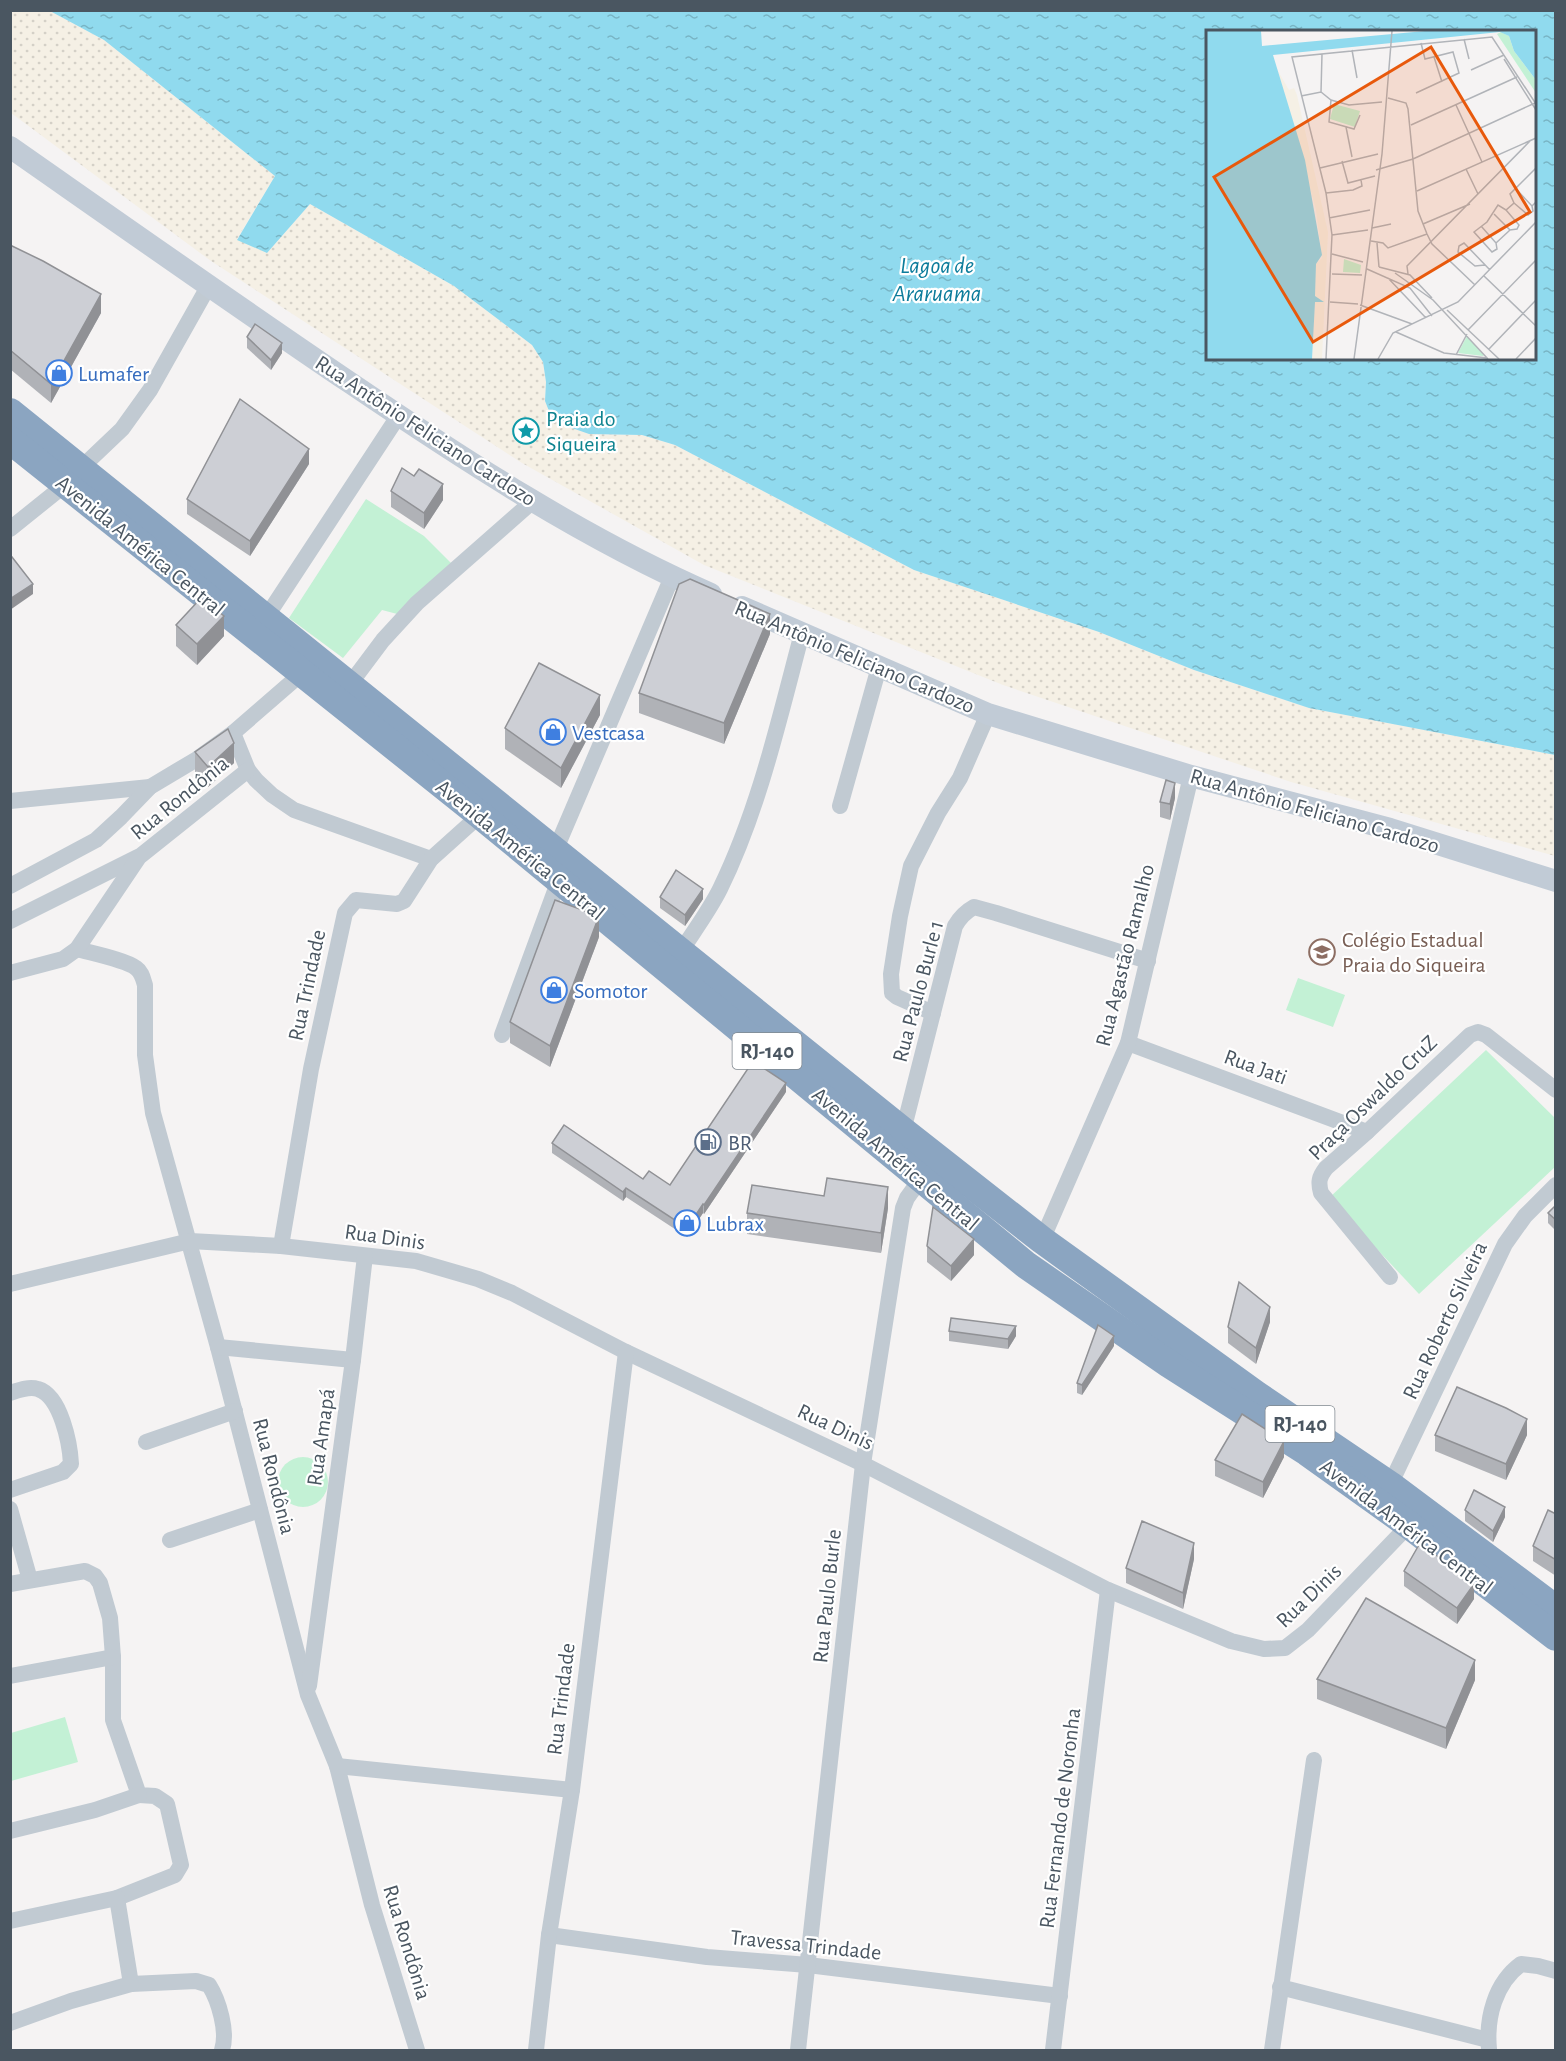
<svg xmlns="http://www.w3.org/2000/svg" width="1566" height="2061" font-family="'Alegreya Sans',sans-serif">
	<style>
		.sand { fill: url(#sand-dots) }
		.park { fill: #c3f1d5 }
		.water { fill: url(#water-ripples); fill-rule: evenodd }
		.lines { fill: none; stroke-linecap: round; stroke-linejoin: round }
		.street { stroke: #c1cad2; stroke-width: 16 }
		.secondary { stroke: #c1cbd6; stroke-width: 22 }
		.highway { stroke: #8ba5c1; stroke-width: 28 }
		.wall { fill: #b0b2b7 }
		.shaded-wall { fill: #909195 }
		.building { fill: #cdcfd5; stroke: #909195; stroke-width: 1.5 }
		.labels { text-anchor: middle; stroke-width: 4.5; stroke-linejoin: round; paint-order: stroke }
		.shield { fill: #fff; stroke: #808990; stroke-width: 1.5 }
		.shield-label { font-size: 21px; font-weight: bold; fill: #4a5661 }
		.shop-label { font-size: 22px; fill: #366cbe; stroke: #fff; text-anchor: start }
		.culture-label { font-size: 22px; fill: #0d838f; stroke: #fff; text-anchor: start }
		.street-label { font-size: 22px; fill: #4a5661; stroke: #fff }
		.education-label { font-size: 22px; fill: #785e54; stroke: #fff; text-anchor: start }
		.service-label { font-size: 22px; fill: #4e5e75; stroke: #fff; text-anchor: start }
		.water-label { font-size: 24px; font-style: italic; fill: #0c7c9b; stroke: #fff }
		.inset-road { fill: none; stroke: #b1b4b9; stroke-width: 1.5 }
		.view { fill: #e8590c; fill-opacity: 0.15; stroke: #e8590c; stroke-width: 3 }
		.inset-edge { fill: none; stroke: #4a5661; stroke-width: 3 }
	</style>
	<defs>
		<pattern id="sand-dots" width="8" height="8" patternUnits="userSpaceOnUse" patternTransform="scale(1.5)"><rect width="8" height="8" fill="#f5f0e5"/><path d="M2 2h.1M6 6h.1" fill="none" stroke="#d4d0c7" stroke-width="1.8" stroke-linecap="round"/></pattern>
		<pattern id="water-ripples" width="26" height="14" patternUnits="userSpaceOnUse" patternTransform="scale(1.5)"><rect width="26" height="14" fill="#90daee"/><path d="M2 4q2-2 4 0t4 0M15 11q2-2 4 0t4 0" fill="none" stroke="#78b4c4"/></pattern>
	</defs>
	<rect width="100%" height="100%" fill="#f5f3f3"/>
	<polygon class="sand" points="11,11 50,11 104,40 275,176 237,239 267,253 310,204 454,286 532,345 543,362 546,382 545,401 551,416 569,427 589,434 642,435 675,445 914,570 1099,632 1194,670 1309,708 1555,755 1555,856 1291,782 1003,685 704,565 522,463 211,261 11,113"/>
	<g class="park">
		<polygon points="366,499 424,536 452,564 401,615 382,610 343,658 289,618"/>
		<polygon points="1298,978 1345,995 1333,1027 1286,1010"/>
		<polygon points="1486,1050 1555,1118 1555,1167 1419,1294 1329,1198"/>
		<circle cx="303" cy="1482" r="25"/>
		<polygon points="65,1717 78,1762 11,1781 11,1733"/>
	</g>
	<path class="water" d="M50 11H1555V755L1309 708 1194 670 1099 632 914 570 675 445 642 435 589 434 569 427 551 416 545 401 546 382 543 362 532 345 454 286 310 204 267 253 237 240 275 176 104 40ZM1208 32H1534V358H1208Z"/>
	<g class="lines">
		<g class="street">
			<polyline points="81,468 122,429 150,390 208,287"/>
			<polyline points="10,529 66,484"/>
			<polyline points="265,619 399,415"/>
			<polyline points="350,684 383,640 417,603 533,501"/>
			<polyline points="233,733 248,770 256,780 272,795 294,810 431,859"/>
			<polyline points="10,801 150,787"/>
			<polyline points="840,806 879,667"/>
			<polyline points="555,851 672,577"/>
			<polyline points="10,886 96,840 121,817 150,787 197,759 233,733 301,674"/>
			<polyline points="10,921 138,857"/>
			<path d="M77 949C91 953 126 960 136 968 142 972 143 979 145 985V1055L153 1113 218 1347 308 1695 337 1766 372 1905 417 2050"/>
			<path d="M681 951C694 931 709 911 720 889 759 809 779 720 802 633"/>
			<polyline points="10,973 63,959 77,949 139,857 248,770"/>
			<polyline points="933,1013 897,997 892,993 891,974 900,916 911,866 938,813 960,778 988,714"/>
			<polyline points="502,1035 559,880"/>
			<polyline points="1128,1043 1367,1132"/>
			<path d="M903 1131 955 926C960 917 965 912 974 907L996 913 1148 961"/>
			<polyline points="1042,1240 1128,1043 1191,776"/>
			<polyline points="281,1246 311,1069 345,913 356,900 397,904 404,901 431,859 480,815"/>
			<path d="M1390 1277 1321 1193C1318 1182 1319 1177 1326 1168L1367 1132 1470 1035 1478 1032 1486 1035 1556 1090"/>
			<polyline points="10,1284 190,1241 281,1246 416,1261 478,1279 512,1293 626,1352 863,1464 1108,1590 1231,1641 1264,1649 1285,1648 1308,1630 1409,1525"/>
			<polyline points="218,1347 353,1360"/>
			<path d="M10 1393C19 1390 29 1386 38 1389 61 1396 70 1444 71 1464L63 1472 10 1490"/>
			<polyline points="146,1442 235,1411"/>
			<polyline points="1390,1485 1505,1244 1525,1216 1556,1185"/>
			<polyline points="10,1509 30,1580"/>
			<polyline points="170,1540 260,1510"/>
			<path d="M10 1584 85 1571 95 1576 100 1583 110 1618 113 1657V1720L139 1795 155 1796 167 1804 181 1865 175 1875 117 1898 131 1984 196 1981 209 1985C219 2001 228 2032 222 2050"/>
			<polyline points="10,1676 113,1657"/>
			<polyline points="309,1686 353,1360 365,1256"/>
			<polyline points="337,1766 572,1790"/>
			<polyline points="10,1831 95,1810 139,1795"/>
			<polyline points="10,1921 117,1898"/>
			<polyline points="549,1935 707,1957 808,1965 1060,1996"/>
			<polyline points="1280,1987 1488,2040"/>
			<polyline points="10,2023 71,2001 131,1984"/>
			<path d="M1489 2049C1486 2018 1495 1983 1521 1964L1538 1966 1556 1971"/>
			<polyline points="536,2050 549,1935 572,1790 626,1352"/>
			<polyline points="798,2050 863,1464 903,1208 907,1198 925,1173"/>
			<polyline points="1053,2050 1108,1590"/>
			<polyline points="1272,2050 1314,1760"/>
		</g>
		<g class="secondary">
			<path d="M10 147C123 226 235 305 349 382 464 460 583 538 711 594"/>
			<polyline points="742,607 988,714 1191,776 1390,829 1556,881"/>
		</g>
		<g class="highway">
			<polyline points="10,412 903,1131 1042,1240 1257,1395 1390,1485 1556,1609"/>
			<polyline points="10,440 480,815 1026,1265 1169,1364 1307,1452 1409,1525 1556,1637"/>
		</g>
	</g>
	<g class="wall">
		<polygon points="10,245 101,313 51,403 10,369"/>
		<polygon points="247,337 282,353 271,370 247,348"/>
		<polygon points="309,464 250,556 187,514 187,499"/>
		<polygon points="391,491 443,500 424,529 391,507"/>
		<polygon points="176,625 224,636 197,665 176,646"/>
		<polygon points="770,634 724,744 639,713 639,693"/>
		<polygon points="600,715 561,788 505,749 505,728"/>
		<polygon points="195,752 234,763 208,787 195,772"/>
		<polygon points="1175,798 1170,820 1160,817 1160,802"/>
		<polygon points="660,897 703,899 685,926 660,908"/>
		<polygon points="599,937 550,1067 510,1043 510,1022"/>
		<polygon points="786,1092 704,1214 703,1213 687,1237 626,1197 623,1201 552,1153 552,1143 643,1179 670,1185"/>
		<polygon points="1556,1205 1556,1231 1548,1223 1548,1213"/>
		<polygon points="888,1208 881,1253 747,1234 747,1213"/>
		<polygon points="927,1246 974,1255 951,1281 927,1262"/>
		<polygon points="1270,1322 1256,1364 1228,1343 1228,1327"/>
		<polygon points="949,1331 1016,1336 1008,1349 949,1341"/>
		<polygon points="1114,1346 1082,1395 1077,1393 1077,1383"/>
		<polygon points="1435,1435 1527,1435 1506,1480 1435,1451"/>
		<polygon points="1284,1457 1263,1498 1215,1476 1215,1460"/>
		<polygon points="1465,1510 1505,1517 1493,1542 1465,1521"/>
		<polygon points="1556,1514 1556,1576 1533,1561 1533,1546"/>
		<polygon points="1194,1559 1183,1609 1126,1583 1126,1568"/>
		<polygon points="1404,1571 1474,1599 1457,1624 1404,1586"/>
		<polygon points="1317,1679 1475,1680 1446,1749 1317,1699"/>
	</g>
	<g class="shaded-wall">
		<polygon points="101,294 101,313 51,403 51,384"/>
		<polygon points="282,343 282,353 271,370 271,360"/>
		<polygon points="309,449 309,464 250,556 250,541"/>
		<polygon points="443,484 443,500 424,529 424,513"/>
		<polygon points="33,584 33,594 10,610 10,599"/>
		<polygon points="770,614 770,634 724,744 724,723"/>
		<polygon points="224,616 224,636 197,665 197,644"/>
		<polygon points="600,695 600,715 561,788 561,768"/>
		<polygon points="234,743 234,763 208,787 208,767"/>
		<polygon points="1175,783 1175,798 1170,820 1170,804"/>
		<polygon points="703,889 703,899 685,926 685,915"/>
		<polygon points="599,916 599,937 550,1067 550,1046"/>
		<polygon points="786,1083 786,1092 704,1214 704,1205"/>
		<polygon points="888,1187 888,1208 881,1253 881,1233"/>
		<polygon points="626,1188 626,1197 623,1201 623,1192"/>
		<polygon points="703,1204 703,1213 687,1237 687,1228"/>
		<polygon points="974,1239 974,1255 951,1281 951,1266"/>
		<polygon points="1270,1307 1270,1322 1256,1364 1256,1348"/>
		<polygon points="1016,1326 1016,1336 1008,1349 1008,1339"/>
		<polygon points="1114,1336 1114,1346 1082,1395 1082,1385"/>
		<polygon points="1527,1419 1527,1435 1506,1480 1506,1464"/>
		<polygon points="1284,1441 1284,1457 1263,1498 1263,1482"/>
		<polygon points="1505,1507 1505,1517 1493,1542 1493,1531"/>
		<polygon points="1194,1543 1194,1559 1183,1609 1183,1593"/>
		<polygon points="1474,1584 1474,1599 1457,1624 1457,1608"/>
		<polygon points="1475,1660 1475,1680 1446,1749 1446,1728"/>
	</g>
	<g class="building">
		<polygon points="10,245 43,261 101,294 51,384 10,350"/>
		<polygon points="255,324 282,343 271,360 247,337"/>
		<polygon points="240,399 309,449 250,541 187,499"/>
		<polygon points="402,468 414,476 419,469 443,484 424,513 391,491"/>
		<polygon points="12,557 33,584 10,599 10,558"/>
		<polygon points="690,579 770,614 724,723 639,693 679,584"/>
		<polygon points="201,598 224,616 197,644 176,625"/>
		<polygon points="539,663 600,695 561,768 505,728"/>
		<polygon points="228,729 234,743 208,767 195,752"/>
		<polygon points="1166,780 1175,783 1170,804 1160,802"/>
		<polygon points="676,870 703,889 685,915 660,897"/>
		<polygon points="555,900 599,916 550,1046 510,1022"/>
		<polygon points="753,1061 786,1083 704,1205 703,1204 687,1228 626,1188 623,1192 552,1143 564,1125 643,1179 649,1171 670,1185"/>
		<polygon points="827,1178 888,1187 881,1233 747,1213 752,1185 824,1196"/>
		<polygon points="1556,1205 1556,1220 1548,1213"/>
		<polygon points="933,1207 974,1239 951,1266 927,1246"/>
		<polygon points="1239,1282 1270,1307 1256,1348 1228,1327"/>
		<polygon points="951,1318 1016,1326 1008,1339 949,1331"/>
		<polygon points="1098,1325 1114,1336 1082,1385 1077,1383"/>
		<polygon points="1457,1387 1506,1408 1527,1419 1506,1464 1435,1435"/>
		<polygon points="1242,1414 1284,1441 1263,1482 1215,1460"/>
		<polygon points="1474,1490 1505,1507 1493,1531 1465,1510"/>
		<polygon points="1548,1510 1556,1514 1556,1560 1533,1546"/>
		<polygon points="1142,1521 1194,1543 1183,1593 1126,1568"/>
		<polygon points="1420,1543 1474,1584 1457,1608 1404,1571"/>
		<polygon points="1366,1598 1475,1660 1446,1728 1317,1679"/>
	</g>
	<defs>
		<g id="shop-ring" transform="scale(1.35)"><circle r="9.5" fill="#fff" stroke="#3f7fe0" stroke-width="1.5"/><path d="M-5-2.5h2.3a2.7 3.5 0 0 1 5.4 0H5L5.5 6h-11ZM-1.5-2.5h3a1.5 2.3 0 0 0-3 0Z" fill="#3f7fe0"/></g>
		<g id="sight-ring" transform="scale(1.35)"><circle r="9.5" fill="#fff" stroke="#0f9aa8" stroke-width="1.5"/><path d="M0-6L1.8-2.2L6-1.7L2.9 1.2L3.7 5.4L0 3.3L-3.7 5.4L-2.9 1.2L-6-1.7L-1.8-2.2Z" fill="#0f9aa8"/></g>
		<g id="school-ring" transform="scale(1.35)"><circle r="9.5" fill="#fff" stroke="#8d6e63" stroke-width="1.5"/><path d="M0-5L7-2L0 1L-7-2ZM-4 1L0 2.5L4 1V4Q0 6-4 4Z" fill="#8d6e63"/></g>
		<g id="fuel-ring" transform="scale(1.35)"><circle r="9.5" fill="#fff" stroke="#5c6f8a" stroke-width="1.5"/><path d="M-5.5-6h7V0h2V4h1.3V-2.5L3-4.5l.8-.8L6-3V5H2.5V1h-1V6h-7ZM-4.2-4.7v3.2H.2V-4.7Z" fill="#5c6f8a"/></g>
	</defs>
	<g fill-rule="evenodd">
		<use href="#shop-ring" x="59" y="373"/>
		<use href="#sight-ring" x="526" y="431"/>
		<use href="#shop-ring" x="553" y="732"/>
		<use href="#school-ring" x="1322" y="952"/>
		<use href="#shop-ring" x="554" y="990"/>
		<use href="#fuel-ring" x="708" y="1142"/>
		<use href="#shop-ring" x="687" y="1223"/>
	</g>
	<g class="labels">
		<g class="shield">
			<rect x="732.5" y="1033" width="69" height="36" rx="4.5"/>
			<rect x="1265.5" y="1406" width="69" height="36" rx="4.5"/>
		</g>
		<g class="shield-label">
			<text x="767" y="1058">RJ-140</text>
			<text x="1300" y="1431">RJ-140</text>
		</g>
		<g class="shop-label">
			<text x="78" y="381">Lumafer</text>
			<text x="572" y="740">Vestcasa</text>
			<text x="574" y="998">Somotor</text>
			<text x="706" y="1231">Lubrax</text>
		</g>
		<g class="culture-label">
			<text x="546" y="426">Praia do<tspan x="546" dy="25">Siqueira</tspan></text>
		</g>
		<g class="street-label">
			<text transform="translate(426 430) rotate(33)" y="8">Rua Antônio Feliciano Cardozo</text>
			<text transform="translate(141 545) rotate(39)" y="8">Avenida América Central</text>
			<text transform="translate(855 656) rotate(23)" y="8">Rua Antônio Feliciano Cardozo</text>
			<text transform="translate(179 797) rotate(-39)" y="8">Rua Rondônia</text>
			<text transform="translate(1315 810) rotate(16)" y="8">Rua Antônio Feliciano Cardozo</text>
			<text transform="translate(521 849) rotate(39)" y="8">Avenida América Central</text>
			<text transform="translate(1124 955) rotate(-76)" y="8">Rua Agastão Ramalho</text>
			<text transform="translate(306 985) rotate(-78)" y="8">Rua Trindade</text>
			<text transform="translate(917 991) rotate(-75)" y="8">Rua Paulo Burle 1</text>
			<text transform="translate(1256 1066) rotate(20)" y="8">Rua Jati</text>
			<text transform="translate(1372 1097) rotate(-44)" y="8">Praça Oswaldo CruZ</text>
			<text transform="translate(896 1158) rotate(40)" y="8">Avenida América Central</text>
			<text transform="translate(385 1236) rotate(8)" y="8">Rua Dinis</text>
			<text transform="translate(1444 1320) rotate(-65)" y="8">Rua Roberto Silveira</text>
			<text transform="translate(836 1426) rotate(25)" y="8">Rua Dinis</text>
			<text transform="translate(320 1437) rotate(-82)" y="8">Rua Amapá</text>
			<text transform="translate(275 1476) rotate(76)" y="8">Rua Rondônia</text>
			<text transform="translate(1407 1526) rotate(37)" y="8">Avenida América Central</text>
			<text transform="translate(1308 1595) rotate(-44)" y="8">Rua Dinis</text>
			<text transform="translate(826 1596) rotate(-84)" y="8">Rua Paulo Burle</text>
			<text transform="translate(560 1699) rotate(-83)" y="8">Rua Trindade</text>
			<text transform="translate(1059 1818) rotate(-83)" y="8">Rua Fernando de Noronha</text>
			<text transform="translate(408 1942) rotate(73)" y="8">Rua Rondônia</text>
			<text transform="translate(806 1944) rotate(6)" y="8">Travessa Trindade</text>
		</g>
		<g class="education-label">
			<text x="1342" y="947">Colégio Estadual<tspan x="1342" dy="25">Praia do Siqueira</tspan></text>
		</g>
		<g class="service-label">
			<text x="728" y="1150">BR</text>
		</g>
		<g class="water-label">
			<text x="937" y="273">Lagoa de<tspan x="937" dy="28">Araruama</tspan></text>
		</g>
	</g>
	<g transform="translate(1206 30)">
		<rect width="330" height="330" fill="#f5f3f3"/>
		<path d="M72 41 83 60 88 58 91 65 122 202 116 329H106L109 272H117L109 267 110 234 116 228 110 180Z" fill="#f5f0e5"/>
		<path d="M295 2 303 6 308 21 330 50V63L291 4ZM128 74 154 81 149 97 124 89ZM138 229 155 235 154 243 137 242ZM261 306 278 325 277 326 252 323Z" fill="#c3f1d5"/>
		<path d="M0 1H55L56 16 219 1H330V50L308 21 303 6 294 2 67 25 99 130 116 225 110 234 109 266 118 272H109L106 329H0Z" fill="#90daee"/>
		<path class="inset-road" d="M258 9 263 29M146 20 151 48M228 27 236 52M298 29 330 80M265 40 298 25M115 62 116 24M210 63 253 43 247 22 219 29 215 13M95 66 115 62 125 70 143 75 176 72M182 68 200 73 202 79 212 181 221 204 226 214 269 255M125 70 123 92 148 99 154 85M250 75 276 132M205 95 311 47M140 97 146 127M136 131 142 153 169 146M114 138 172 124M260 139 272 164M170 140 207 129 329 73M310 159 326 176 330 172M211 161 330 108M120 163 147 160 156 156 155 150M308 173 322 185 327 181 326 176M288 184 304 200 311 199 313 195 300 180M123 188 164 180M217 194 264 174M275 196 290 213 304 200M166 198 185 194M126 205 162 200M165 211 177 213 182 218 221 204M171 213 173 237M290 213 291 219 286 222 268 202 281 192 292 175 300 180 308 173 304 164 330 138M126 224 157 232M279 235 269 236 252 222 253 216 258 213 284 240M173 237 204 245 226 268M161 239 204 258 226 286M189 243 227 270 282 329M126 244 156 245M202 244 201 236 324 111M278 246 330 296M182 248 220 288M124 272 152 274M154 275 206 294M241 280 293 329M262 300 330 230M190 302 238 323 281 328M283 319 330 270M250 325 261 304M120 329 126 205 120 163 86 27 286 7 330 74M148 329 176 124 186 1M172 329 187 303 252 272 330 192M310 329 330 308"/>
		<path class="view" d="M225 17 324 182 107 312 8 147Z"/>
		<rect width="330" height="330" class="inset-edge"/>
	</g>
	<rect width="1566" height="2061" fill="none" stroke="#4a5661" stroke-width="24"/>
</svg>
